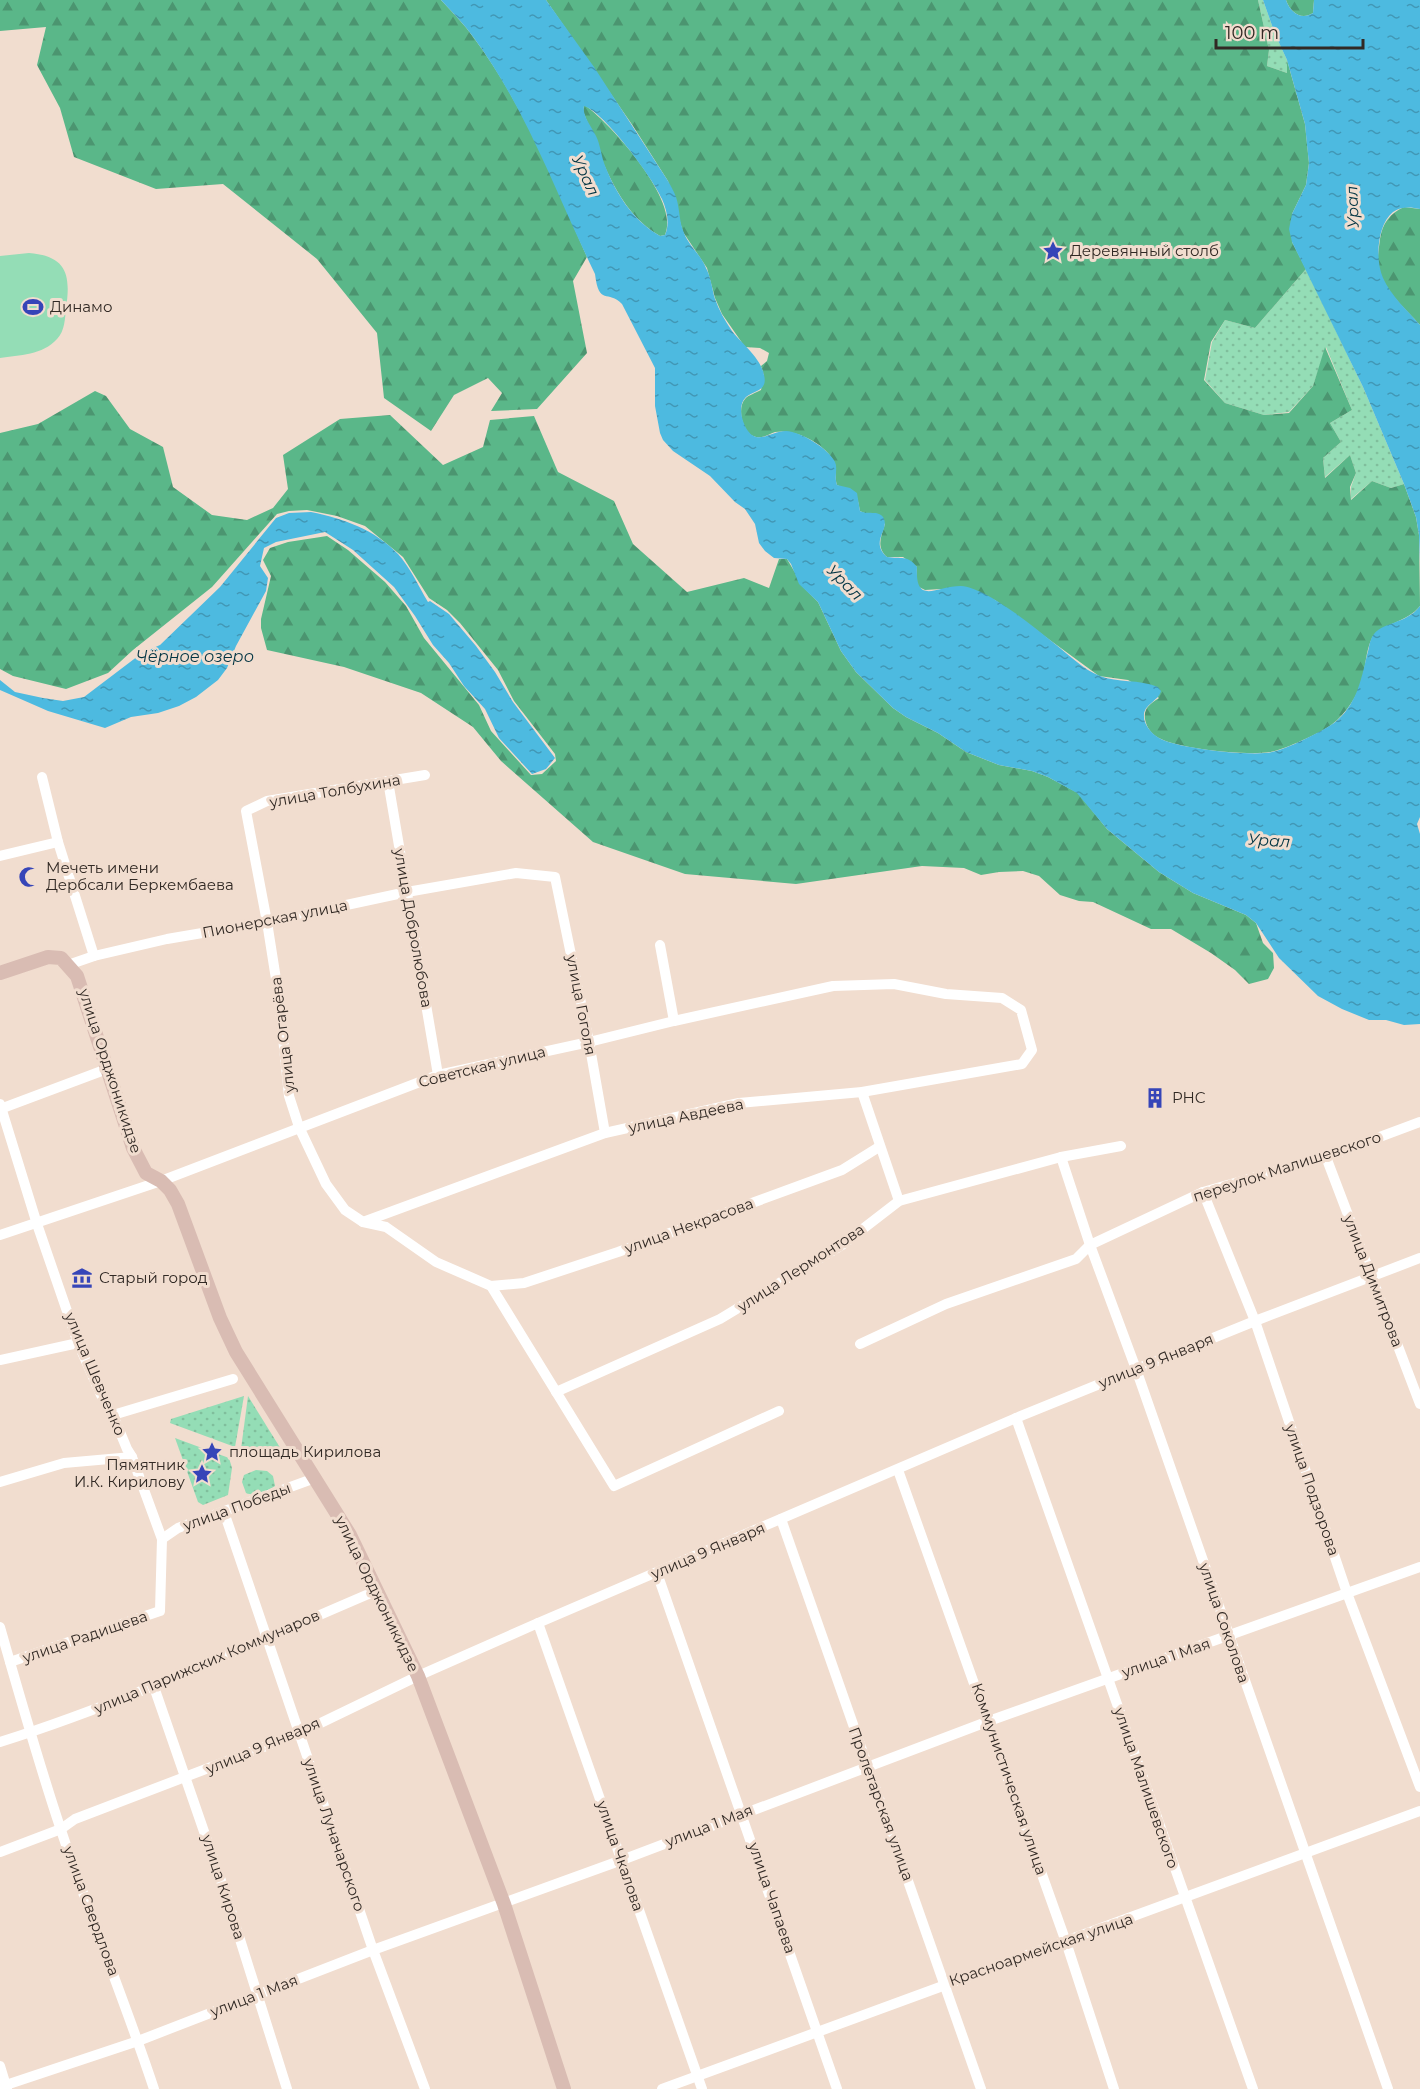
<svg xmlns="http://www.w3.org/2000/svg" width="1420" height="2089" font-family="Montserrat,sans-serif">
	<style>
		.grass { fill: url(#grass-dots) }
		.forest { fill: url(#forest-firs) }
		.park { fill: #94ddb6 }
		.water { fill: url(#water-ripples); fill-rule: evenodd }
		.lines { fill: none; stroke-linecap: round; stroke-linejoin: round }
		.minor { stroke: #fff; stroke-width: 10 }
		.major { stroke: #d9bcb3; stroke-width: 14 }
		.labels { text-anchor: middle; stroke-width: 6; stroke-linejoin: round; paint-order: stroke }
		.poi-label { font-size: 15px; fill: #312924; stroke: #f1ddcf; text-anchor: start }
		.street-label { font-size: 15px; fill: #312924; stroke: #f1ddcf }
		.water-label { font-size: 16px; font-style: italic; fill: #003443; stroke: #f1ddcf }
	</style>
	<defs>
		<pattern id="grass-dots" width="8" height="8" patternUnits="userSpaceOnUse" patternTransform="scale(1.5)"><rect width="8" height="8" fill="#94ddb6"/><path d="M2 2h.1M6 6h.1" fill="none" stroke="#80be9c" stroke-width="1.8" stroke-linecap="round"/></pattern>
		<pattern id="forest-firs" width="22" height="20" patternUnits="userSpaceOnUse" patternTransform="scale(1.5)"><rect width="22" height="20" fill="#5ab789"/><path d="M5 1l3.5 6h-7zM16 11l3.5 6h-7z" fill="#4b9570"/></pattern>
		<pattern id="water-ripples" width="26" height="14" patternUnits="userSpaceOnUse" patternTransform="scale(1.5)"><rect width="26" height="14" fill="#4dbae0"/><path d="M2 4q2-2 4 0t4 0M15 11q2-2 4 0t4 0" fill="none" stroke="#4197b5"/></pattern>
	</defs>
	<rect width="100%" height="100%" fill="#f1ddcf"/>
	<g class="grass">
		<polygon points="1258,0 1263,0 1275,34 1287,60 1287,73 1267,66 1269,50"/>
		<polygon points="1306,269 1363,387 1404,484 1391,488 1372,481 1351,499 1351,487 1356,473 1350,455 1325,477 1323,458 1341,442 1330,423 1352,410 1326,347 1313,386 1289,412 1264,415 1225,403 1205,380 1212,342 1225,320 1255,328"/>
		<polygon points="244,1396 235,1447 170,1423 171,1419"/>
		<polygon points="248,1396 284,1454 283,1458 268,1459 241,1449"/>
		<polygon points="175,1438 229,1458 232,1468 228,1495 203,1505 198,1502"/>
		<path d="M256 1470 267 1471 273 1476 275 1486C267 1492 255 1497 246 1493L242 1482 244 1475Z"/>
	</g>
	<g class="forest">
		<path d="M0 0H441C452 12 464 24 474 38 523 104 554 182 587 257L573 281 587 353 537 409 491 411 502 393 488 378 454 395 431 431 384 398 377 333 317 259 223 184 156 189 74 157 60 108 37 65 46 27 0 31Z"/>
		<path d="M546 0H1258L1269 50 1267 66 1287 73V60L1305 124 1309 163 1306 185 1292 214V242L1306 269 1255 328 1225 320 1211 342 1204 380 1225 403 1264 415 1289 413 1313 386 1325 347 1352 410 1330 423 1341 442 1323 458 1325 478 1350 455 1356 473 1350 487 1351 500 1372 481 1391 488 1404 484 1416 517 1419 535 1420 606C1408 622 1378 625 1372 638 1365 652 1366 669 1361 683 1355 701 1342 719 1325 729 1313 736 1283 750 1270 752 1248 756 1181 749 1161 739 1154 736 1148 730 1146 723 1142 710 1148 705 1159 698L1128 680 1099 676 995 600 941 589 925 590 919 587 916 582 917 567 903 557H887C876 547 881 537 885 524L874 513H864L860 511C856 488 856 494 837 485 834 477 838 469 834 462 826 444 795 428 775 432 768 434 762 440 753 436 742 431 737 408 745 399 748 395 756 393 761 390L764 375 761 366 767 361 769 353 760 348 745 347 722 314 715 298 707 268 683 232 668 181 633 126Z"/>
		<path d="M1286 0H1314L1313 13C1301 21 1290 12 1286 0Z"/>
		<path d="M584 106H586C612 125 681 202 665 235L660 236C616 211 601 156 583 111Z"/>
		<path d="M1404 207 1420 209V325C1406 309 1383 290 1378 268 1377 259 1379 248 1380 239 1382 224 1390 213 1404 207Z"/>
		<polygon points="95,391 106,396 130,429 163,447 173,487 212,515 247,520 273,508 288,489 283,455 340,419 390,415 443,465 483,447 490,420 534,416 558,472 614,501 633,544 687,592 744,578 769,588 779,559 787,559 804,588 818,602 841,651 856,672 893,708 906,717 938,733 966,752 999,765 1032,771 1048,777 1078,793 1107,829 1159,872 1193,893 1246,915 1256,923 1263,943 1273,953 1274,968 1268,979 1249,984 1235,970 1211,953 1171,929 1151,929 1093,902 1079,901 1060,895 1039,876 1023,871 999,872 981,875 964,868 922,866 796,884 685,874 593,842 501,761 473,727 421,693 344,667 267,650 261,628 261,619 271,576 263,560 270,548 288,542 327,536 348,550 385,582 406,606 424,638 479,705 491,731 531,775 542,774 556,761 555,754 514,701 498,670 460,623 447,610 429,598 403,557 365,526 337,516 307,510 289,511 277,514 212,587 133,650 108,673 66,689 13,676 0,669 0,433 38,424"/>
	</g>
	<path class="park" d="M29 253C67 256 71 275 66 308 65 318 65 331 57 339 43 355 19 355 0 358V256Z"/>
	<g class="water">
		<path d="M441 0H546L594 67 668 181C671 186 674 192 676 197 680 209 679 222 684 233 689 246 701 255 706 268 711 277 712 289 715 299 719 310 725 321 732 331 742 344 761 358 764 375 768 391 755 390 746 397 737 405 742 423 748 431 758 445 772 431 786 431 801 432 828 448 835 462 838 469 834 477 837 485L850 488 857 493 860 511C867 515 878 510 883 517 891 530 869 541 887 557 901 559 908 555 917 567 915 606 936 586 961 586 968 586 976 590 983 593 1009 607 1032 625 1055 644 1068 654 1084 670 1100 676 1118 683 1139 679 1158 687L1161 691C1158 702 1143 704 1144 717 1144 725 1152 734 1159 738 1175 748 1252 757 1272 752 1287 749 1321 732 1334 723 1356 706 1361 681 1367 655 1369 649 1369 643 1372 637 1381 621 1406 625 1420 606V817L1417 824 1420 834V1024L1404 1025 1386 1020H1369L1342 1009 1318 996 1279 958 1256 923 1246 915 1193 893 1159 872 1107 829 1077 793 1048 777 1032 771 999 765 966 752 938 733 906 717 893 708 856 672 841 651 818 602 799 584 791 564 787 559 774 558 765 551 759 543 755 524 745 509 735 502 710 476 673 451 663 440 660 433 655 406V368L622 304C608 289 599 307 595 274 556 194 527 110 474 38 464 24 452 12 441 0ZM584 106C604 112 653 178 662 199 667 210 670 224 665 235L660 236C632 220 615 192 604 163 601 154 600 144 596 136 592 127 582 116 584 106Z"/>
		<path d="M1263 0H1286C1290 12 1301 21 1313 13L1314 0H1420V209C1411 207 1401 206 1393 212 1377 225 1375 260 1383 278 1391 296 1407 310 1420 325V562L1419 535 1416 517 1404 484 1363 387 1292 242 1289 229 1292 214 1306 185 1309 163 1307 145 1305 124 1287 60 1275 34Z"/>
		<path d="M311 512C344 519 374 529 398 554 410 567 419 587 428 602L430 601 449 614 476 646 495 672 513 702 555 758 546 769 532 774 499 738 485 709 464 686 449 663 433 645 415 616 394 587 353 550 325 532 276 542 264 548 260 566 268 578 266 591 236 646 227 668 218 680 196 697 179 706 158 713 131 717 105 728 48 711 0 690V680L15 692 43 698 63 701 84 697 142 653 160 645 220 587 276 518 289 513Z"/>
	</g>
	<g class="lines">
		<g class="minor">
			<polyline points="425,775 267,801 246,811 267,922 279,998 289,1096 299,1127 326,1184 345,1210 363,1222 386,1227 436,1262 491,1286 614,1486 779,1411"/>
			<polyline points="42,777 58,842 94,956"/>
			<polyline points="388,781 438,1075"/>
			<polyline points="0,856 58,842"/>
			<polyline points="660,945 674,1021"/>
			<polyline points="68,965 94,956 167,939 267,922 407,892 516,873 555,877 589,1042 605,1133"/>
			<polyline points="862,1092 899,1201"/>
			<polyline points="0,1104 37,1224 78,1343 101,1395 113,1415 127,1449 132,1457 162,1539 160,1611 10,1662"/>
			<polyline points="0,1109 107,1069"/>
			<polyline points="1061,1157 1090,1245 1136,1369 1388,2089"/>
			<polyline points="1326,1157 1420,1404"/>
			<polyline points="1203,1192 1255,1321 1347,1593 1420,1787"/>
			<polyline points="0,1235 161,1181 438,1075 589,1042 674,1021 833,986 894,984 946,994 1002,998 1021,1010 1032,1050 1022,1064 862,1092 739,1103 605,1133 363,1222"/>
			<polyline points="491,1286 524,1283 618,1252 842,1170 879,1147"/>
			<polyline points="860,1344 946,1304 1076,1259 1090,1245 1203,1192 1326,1157 1420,1122"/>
			<polyline points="0,1360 78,1343"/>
			<polyline points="556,1392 720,1319 842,1245 899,1201 1061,1157 1121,1146"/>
			<polyline points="113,1415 233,1379"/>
			<polyline points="1016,1418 1253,2089"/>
			<polyline points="898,1470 1066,1942 1114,2089"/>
			<polyline points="0,1482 64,1463 132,1457"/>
			<polyline points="224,1512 373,1950 425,2089"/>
			<polyline points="781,1519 981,2089"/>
			<polyline points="162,1539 178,1528 315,1478"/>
			<polyline points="657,1573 837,2089"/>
			<polyline points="538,1623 702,2089"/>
			<path d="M0 1627C19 1694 38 1761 60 1827 89 1915 125 2001 154 2089"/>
			<polyline points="154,1687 227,1898 287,2089"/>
			<path d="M0 1742C130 1701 253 1643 378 1590"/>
			<polyline points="0,1852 61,1829 75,1819 300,1733 418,1676 538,1623 1016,1418 1255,1321 1420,1258"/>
			<polyline points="0,2066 7,2089"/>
			<polyline points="0,2087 138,2041 373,1950 622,1860 989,1721 1420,1567"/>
			<polyline points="662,2089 1420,1811"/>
		</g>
		<polyline class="major" points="0,973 48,957 61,958 77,976 133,1148 146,1173 161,1181 170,1190 178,1204 220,1318 236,1352 350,1535 418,1676 504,1904 564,2089"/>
	</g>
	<defs>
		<g id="sight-bare" transform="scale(1.62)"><path d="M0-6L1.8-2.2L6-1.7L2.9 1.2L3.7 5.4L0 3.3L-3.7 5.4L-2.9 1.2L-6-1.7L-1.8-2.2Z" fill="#3645b8" stroke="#f1ddcf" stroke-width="2.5" paint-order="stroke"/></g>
		<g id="stadium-bare" transform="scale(1.62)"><path d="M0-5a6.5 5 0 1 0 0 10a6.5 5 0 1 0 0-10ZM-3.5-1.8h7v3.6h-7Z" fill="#3645b8" stroke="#f1ddcf" stroke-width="2.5" paint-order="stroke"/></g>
		<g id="mosque-bare" transform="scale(1.62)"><path d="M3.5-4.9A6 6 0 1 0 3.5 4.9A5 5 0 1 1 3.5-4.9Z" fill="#3645b8" stroke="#f1ddcf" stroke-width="2.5" paint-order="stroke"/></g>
		<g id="building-bare" transform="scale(1.62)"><path d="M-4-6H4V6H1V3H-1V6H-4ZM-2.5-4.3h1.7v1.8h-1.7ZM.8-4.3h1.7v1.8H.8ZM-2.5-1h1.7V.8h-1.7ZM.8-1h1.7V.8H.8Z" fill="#3645b8" stroke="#f1ddcf" stroke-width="2.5" paint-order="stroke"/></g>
		<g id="museum-bare" transform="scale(1.62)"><path d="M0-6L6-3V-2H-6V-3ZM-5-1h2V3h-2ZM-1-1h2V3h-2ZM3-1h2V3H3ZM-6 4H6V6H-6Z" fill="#3645b8" stroke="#f1ddcf" stroke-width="2.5" paint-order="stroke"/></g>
	</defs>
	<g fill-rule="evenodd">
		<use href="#sight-bare" x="1053" y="251"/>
		<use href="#stadium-bare" x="33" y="307"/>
		<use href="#mosque-bare" x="29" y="877"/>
		<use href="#building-bare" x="1155" y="1098"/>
		<use href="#museum-bare" x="82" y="1278"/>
		<use href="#sight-bare" x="212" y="1452"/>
		<use href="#sight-bare" x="202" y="1474"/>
	</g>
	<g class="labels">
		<g class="poi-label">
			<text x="1070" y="256">Деревянный столб</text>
			<text x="50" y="312">Динамо</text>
			<text x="46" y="873">Мечеть имени<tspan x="46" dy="17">Дербсали Беркембаева</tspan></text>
			<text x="1172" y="1103">РНС</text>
			<text x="99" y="1283">Старый город</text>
			<text x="229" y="1457">площадь Кирилова</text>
			<text x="185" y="1470" text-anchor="end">Пямятник<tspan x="185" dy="17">И.К. Кирилову</tspan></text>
		</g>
		<g class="street-label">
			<text transform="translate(335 791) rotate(-10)" y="5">улица Толбухина</text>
			<text transform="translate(275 919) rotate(-11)" y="5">Пионерская улица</text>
			<text transform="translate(413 928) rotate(80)" y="5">улица Добролюбова</text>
			<text transform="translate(581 1005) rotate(79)" y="5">улица Гоголя</text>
			<text transform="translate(283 1035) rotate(-97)" y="5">улица Огарёва</text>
			<text transform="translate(482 1067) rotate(-14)" y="5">Советская улица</text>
			<text transform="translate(110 1071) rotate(72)" y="5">улица Орджоникидзе</text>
			<text transform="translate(686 1116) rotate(-12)" y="5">улица Авдеева</text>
			<text transform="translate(1287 1167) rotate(-18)" y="5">переулок Малишевского</text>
			<text transform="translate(689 1226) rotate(-20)" y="5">улица Некрасова</text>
			<text transform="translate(801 1268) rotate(-33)" y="5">улица Лермонтова</text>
			<text transform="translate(1373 1281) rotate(69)" y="5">улица Димитрова</text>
			<text transform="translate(1156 1361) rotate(-22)" y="5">улица 9 Января</text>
			<text transform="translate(95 1374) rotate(67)" y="5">улица Шевченко</text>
			<text transform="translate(1312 1490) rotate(71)" y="5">улица Подзорова</text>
			<text transform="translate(237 1507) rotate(-20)" y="5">улица Победы</text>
			<text transform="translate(708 1551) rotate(-23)" y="5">улица 9 Января</text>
			<text transform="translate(377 1594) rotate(64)" y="5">улица Орджоникидзе</text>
			<text transform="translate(1224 1623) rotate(71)" y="5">улица Соколова</text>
			<text transform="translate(85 1637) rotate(-19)" y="5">улица Радищева</text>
			<text transform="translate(1166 1658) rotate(-19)" y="5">улица 1 Мая</text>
			<text transform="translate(207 1662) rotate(-23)" y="5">улица Парижских Коммунаров</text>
			<text transform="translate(263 1746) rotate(-23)" y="5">улица 9 Января</text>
			<text transform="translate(1009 1779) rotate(71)" y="5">Коммунистическая улица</text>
			<text transform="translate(1146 1788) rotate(71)" y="5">улица Малишевского</text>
			<text transform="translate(881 1804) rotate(70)" y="5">Пролетарская улица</text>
			<text transform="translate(709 1826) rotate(-21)" y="5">улица 1 Мая</text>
			<text transform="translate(334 1835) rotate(71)" y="5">улица Луначарского</text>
			<text transform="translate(620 1856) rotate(71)" y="5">улица Чкалова</text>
			<text transform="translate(223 1887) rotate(72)" y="5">улица Кирова</text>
			<text transform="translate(772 1898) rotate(71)" y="5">улица Чапаева</text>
			<text transform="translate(91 1911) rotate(70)" y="5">улица Свердлова</text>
			<text transform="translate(1041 1950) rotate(-19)" y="5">Красноармейская улица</text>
			<text transform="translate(254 1996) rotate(-21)" y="5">улица 1 Мая</text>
		</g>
		<g class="water-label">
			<text transform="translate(586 175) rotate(65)" y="6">Урал</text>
			<text transform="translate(1352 207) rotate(-92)" y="6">Урал</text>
			<text transform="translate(845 582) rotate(45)" y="6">Урал</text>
			<text x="195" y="662">Чёрное озеро</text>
			<text transform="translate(1269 840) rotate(4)" y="6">Урал</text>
		</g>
	</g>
	<path d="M1216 39v9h147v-9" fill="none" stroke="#312924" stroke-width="3"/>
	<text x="1225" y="39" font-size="18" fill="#312924" stroke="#f1ddcf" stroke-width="4.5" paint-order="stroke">100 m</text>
</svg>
